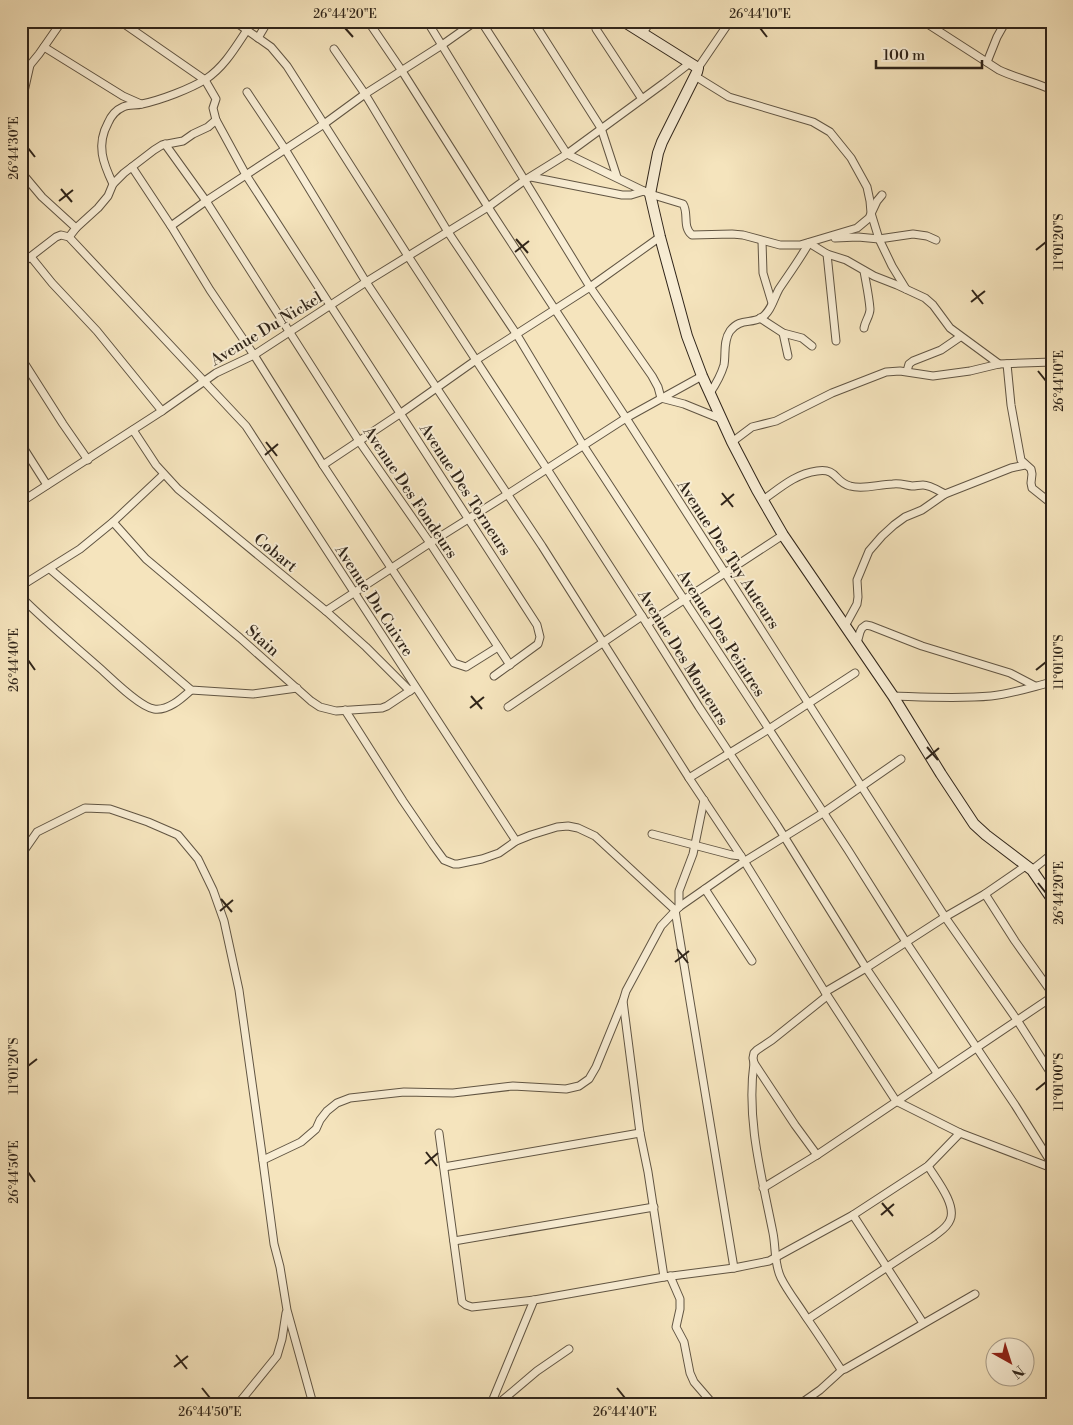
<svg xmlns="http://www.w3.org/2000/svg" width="1073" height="1425" font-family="'Libre Bodoni',serif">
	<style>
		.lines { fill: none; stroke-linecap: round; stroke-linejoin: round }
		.street-casing { stroke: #615543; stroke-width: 9 }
		.secondary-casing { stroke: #30251a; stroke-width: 12 }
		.street { stroke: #f8edd4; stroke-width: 7 }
		.secondary { stroke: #f8edd4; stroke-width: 10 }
		.ticks { fill: none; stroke: #30251a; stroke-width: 2 }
		.labels { text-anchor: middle; stroke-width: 4; stroke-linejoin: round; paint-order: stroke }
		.street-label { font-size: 16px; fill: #30251a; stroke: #f8edd4 }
		.neatline { fill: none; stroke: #30251a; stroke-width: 2 }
		.ticks-label { font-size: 12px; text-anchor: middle; fill: #30251a }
	</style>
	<rect width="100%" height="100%" fill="#f5e4bd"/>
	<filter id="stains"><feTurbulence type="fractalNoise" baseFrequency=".004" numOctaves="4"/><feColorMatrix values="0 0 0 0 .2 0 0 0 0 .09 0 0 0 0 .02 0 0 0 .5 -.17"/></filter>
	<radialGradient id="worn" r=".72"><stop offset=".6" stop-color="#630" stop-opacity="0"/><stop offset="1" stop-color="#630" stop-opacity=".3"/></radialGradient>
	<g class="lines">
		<g class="street-casing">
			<g id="street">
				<polyline points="120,21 205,80 216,99 213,108 216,120 246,175 537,625 540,637 538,644 494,676"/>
				<polyline points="234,21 271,47 287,66 408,256 547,469 647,624 699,707 777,825 866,968 937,1073"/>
				<polyline points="368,21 402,71 488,207 626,418 945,917 1017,1020 1052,1075"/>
				<polyline points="427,21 590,287 652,376 658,387 661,398 684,404 721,419"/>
				<path d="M481 21 567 154 650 194 683 204C689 213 682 227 692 235L732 234 743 235 780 245H800L857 228 869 218 877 201 882 195"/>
				<polyline points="533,21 601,128 617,177"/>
				<path d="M923 21 999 70C1016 78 1035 82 1052 90"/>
				<polyline points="596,29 642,99"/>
				<polyline points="642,34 651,21"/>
				<polyline points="258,38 268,21"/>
				<polyline points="44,47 123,96 141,104"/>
				<polyline points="334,49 365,94 448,232 517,335 583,445 848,850 906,942 1015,1105 1052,1164"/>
				<polyline points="987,62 997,37 1006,21"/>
				<polyline points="21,64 30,65"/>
				<polyline points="698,68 730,21"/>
				<polyline points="695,76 729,97 813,122 830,132 851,158 867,187 870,201 871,213 879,239 892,266 906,289"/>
				<polyline points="247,92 285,149 366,282 542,546 689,778 741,856 825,992 896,1101 960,1133 1052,1168"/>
				<polyline points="21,105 30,65 39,54 62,21"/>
				<polyline points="165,144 206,201 359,441 430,543 510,665"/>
				<polyline points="132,167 171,226 210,290 254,355 323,465 454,663 466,667 498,647"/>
				<polyline points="21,172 42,197 76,228"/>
				<polyline points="531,177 622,195 631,195 644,191"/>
				<path d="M113 184C103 163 96 145 108 123 111 116 116 110 123 107 129 104 136 106 142 104 161 100 190 89 206 79 224 67 235 48 247 30"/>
				<polyline points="171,226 206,201 324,124 365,94 442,45 476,21"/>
				<polyline points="69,237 76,228 98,208 108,196 113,184 124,173 154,150 162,145 183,141 193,134 208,127 216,120"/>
				<polyline points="835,238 858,237 879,239 913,234 927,236 936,240"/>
				<polyline points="762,241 763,273 772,303"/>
				<polyline points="809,243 827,254 846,260 874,276 897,285 925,298 933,305 950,328 999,364"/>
				<polyline points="827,254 836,341"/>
				<polyline points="31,257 52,283 97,331 162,411"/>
				<polyline points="21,264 56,237 61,235 69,237 246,426 516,841"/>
				<path d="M864 271C866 283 869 296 870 309 870 316 865 321 864 328"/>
				<polyline points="760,318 783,333 802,338 812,346"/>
				<polyline points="783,333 788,356"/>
				<polyline points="21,358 63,424 88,460"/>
				<polyline points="1007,364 1011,405 1021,460 1031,469 1032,474 1031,483 1032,488 1052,504"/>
				<polyline points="907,371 909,364 913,361 941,350 960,337"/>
				<path d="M710 393C716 384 721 375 724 365 726 354 723 341 730 331 740 318 750 324 761 318 771 312 774 298 779 289 789 274 800 259 809 243"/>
				<polyline points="133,430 156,465 178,489 326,611 366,647 410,691"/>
				<polyline points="732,442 752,427 776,421 832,393 886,372 900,371 933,376 970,371 999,364 1052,362"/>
				<polyline points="21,444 47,485"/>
				<polyline points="323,465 401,413 476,360 590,287 660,237"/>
				<path d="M763 500C780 488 795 474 817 471 838 468 834 482 850 486 864 490 879 484 893 484 899 483 905 485 912 486 916 486 919 485 923 485 930 485 939 491 945 494"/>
				<polyline points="21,502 162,411 216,373 254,355 366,282 488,207 525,180 567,154 664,83 690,63"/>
				<polyline points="113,522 146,559 240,638 311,701 320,707 336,711 382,708 387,706 414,688"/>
				<polyline points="50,569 191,690 253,694 297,688"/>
				<polyline points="21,586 80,549 113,522 163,475"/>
				<path d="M21 597C47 623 75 646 102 670 113 680 140 707 154 709 168 711 181 699 191 690"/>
				<polyline points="326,611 430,543 508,494 626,418 702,376"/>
				<polyline points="647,624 783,535"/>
				<polyline points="845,626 857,604 858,597 857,580 869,551 882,536 894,525 905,517 922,510 945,494 1011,468 1025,465"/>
				<polyline points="857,643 860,632 862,628 866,625 871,626 922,646 1010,673 1035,686"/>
				<path d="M893 696C925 697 959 699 991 696 1011 694 1032 687 1052 682"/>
				<polyline points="508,707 642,616"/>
				<polyline points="345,710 403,801 433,845 444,860 454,864 458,864 482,859 499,853 516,841 531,835 557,827 568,826 578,828 595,836 675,910 734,1268"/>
				<polyline points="689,778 769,729 855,673"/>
				<polyline points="652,834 732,855 741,856"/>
				<polyline points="21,855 37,832 85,808 110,809 148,822 178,835 198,859 213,890 224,921 239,990 262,1154 274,1244 280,1267 287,1310 313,1404"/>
				<polyline points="1032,870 1052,854"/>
				<polyline points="705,889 752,961"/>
				<polyline points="985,894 1015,941 1052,993"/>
				<polyline points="679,907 679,891 693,854 704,800"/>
				<polyline points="825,992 866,968 945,917 985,894 1027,865"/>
				<path d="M754 1063C746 1120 762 1177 773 1233 776 1248 774 1264 781 1278 788 1292 798 1304 806 1317 818 1334 829 1351 840 1368L842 1370 845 1369 975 1294"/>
				<polyline points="439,1133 462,1302 466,1305 472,1307 534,1300 664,1277 734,1268 769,1261 853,1215 928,1166 960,1133"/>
				<polyline points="817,1155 795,1125 754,1063 753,1058 754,1053 757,1050 772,1040 827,996"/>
				<polyline points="263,1160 301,1142 316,1129 320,1120 327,1111 337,1103 350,1098 404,1092 453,1093 513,1086 566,1089 579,1086 589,1079 596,1067 623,1001"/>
				<polyline points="444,1167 640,1133"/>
				<polyline points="763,1188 817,1155 1052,997"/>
				<polyline points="853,1215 923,1323"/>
				<polyline points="454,1241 654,1207"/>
				<polyline points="670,1276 680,1299 680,1309 676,1327 684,1342 690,1373 694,1382 713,1404"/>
				<polyline points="664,1277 648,1172 640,1133 623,1001 626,991 661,926 679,907 745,861 823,813 901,759"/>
				<path d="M808 1319 933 1237C939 1232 947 1228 950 1220 957 1205 936 1179 928 1166"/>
				<polyline points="238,1404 277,1356 282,1339 286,1313"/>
				<polyline points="491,1404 534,1300"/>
				<polyline points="498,1404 537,1371 569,1349"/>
				<polyline points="800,1404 820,1390 842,1370"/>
				<polyline points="1032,1404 1052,1403"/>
			</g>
		</g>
		<g class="secondary-casing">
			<polyline id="secondary" points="623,21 698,68 697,72 662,142 658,153 650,194 660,237 687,336 702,376 732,442 757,490 783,535 893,696 941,774 974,824 986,835 1032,870 1052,899"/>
		</g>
		<use href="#street" class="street"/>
		<use href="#secondary" class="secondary"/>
	</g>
	<path class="ticks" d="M345 28 353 37M760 28 767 37M28 148 35 157M61 189 72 202M59 201 73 190M516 239 528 253M1036 250 1046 242M515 252 529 241M972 290 983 304M971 302 985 291M1038 371 1046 381M266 442 277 456M265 455 278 444M722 493 733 507M721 505 734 494M28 660 35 670M1036 670 1046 662M471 696 482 709M470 708 484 697M927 747 938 760M926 759 939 748M1038 883 1046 893M221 899 232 912M220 911 233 900M677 949 688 963M675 962 689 951M28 1066 37 1059M1036 1090 1046 1082M426 1152 437 1166M425 1164 438 1153M28 1172 35 1182M882 1203 893 1216M881 1215 894 1204M176 1355 187 1369M174 1367 188 1356M202 1388 210 1398M617 1388 625 1398"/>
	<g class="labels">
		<g class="street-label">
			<text transform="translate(266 328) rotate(-31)" y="6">Avenue Du Nickel</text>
			<text transform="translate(466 489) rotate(57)" y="6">Avenue Des Torneurs</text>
			<text transform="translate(411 492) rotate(56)" y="6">Avenue Des Fondeurs</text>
			<text transform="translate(276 552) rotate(39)" y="6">Cobart</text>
			<text transform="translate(729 554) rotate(57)" y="6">Avenue Des Tuy Auteurs</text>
			<text transform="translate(375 600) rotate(57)" y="6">Avenue Du Cuivre</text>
			<text transform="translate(722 633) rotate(57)" y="6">Avenue Des Peintres</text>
			<text transform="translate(263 640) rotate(41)" y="6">Stain</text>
			<text transform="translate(684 657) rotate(58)" y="6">Avenue Des Monteurs</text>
		</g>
	</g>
	<rect width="1073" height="1425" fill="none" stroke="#f5e4bd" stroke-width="55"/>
	<g transform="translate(1010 1362) rotate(141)"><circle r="24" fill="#f8edd4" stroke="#a89d8a"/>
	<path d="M0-4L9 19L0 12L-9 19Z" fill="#8f2418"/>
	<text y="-8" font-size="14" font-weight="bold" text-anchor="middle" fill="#30251a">N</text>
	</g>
	<path d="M876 60v8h106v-8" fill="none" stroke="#30251a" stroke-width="2.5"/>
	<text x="883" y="60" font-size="15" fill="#30251a" stroke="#f8edd4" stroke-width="4" paint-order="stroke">100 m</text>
	<rect x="28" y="28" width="1018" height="1370" class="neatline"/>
	<g class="ticks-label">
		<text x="345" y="18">26°44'20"E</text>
		<text x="760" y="18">26°44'10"E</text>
		<text transform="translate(14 148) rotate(-90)" y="4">26°44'30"E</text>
		<text transform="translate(1059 242) rotate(-90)" y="4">11°01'20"S</text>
		<text transform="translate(1059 381) rotate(-90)" y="4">26°44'10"E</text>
		<text transform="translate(14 660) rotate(-90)" y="4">26°44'40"E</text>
		<text transform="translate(1059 662) rotate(-90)" y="4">11°01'10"S</text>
		<text transform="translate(1059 893) rotate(-90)" y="4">26°44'20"E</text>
		<text transform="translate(14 1066) rotate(-90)" y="4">11°01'20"S</text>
		<text transform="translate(1059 1082) rotate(-90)" y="4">11°01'00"S</text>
		<text transform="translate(14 1172) rotate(-90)" y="4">26°44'50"E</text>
		<text x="210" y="1416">26°44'50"E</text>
		<text x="625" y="1416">26°44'40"E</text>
	</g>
	<rect width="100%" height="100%" filter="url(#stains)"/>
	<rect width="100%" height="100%" fill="url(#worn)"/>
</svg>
